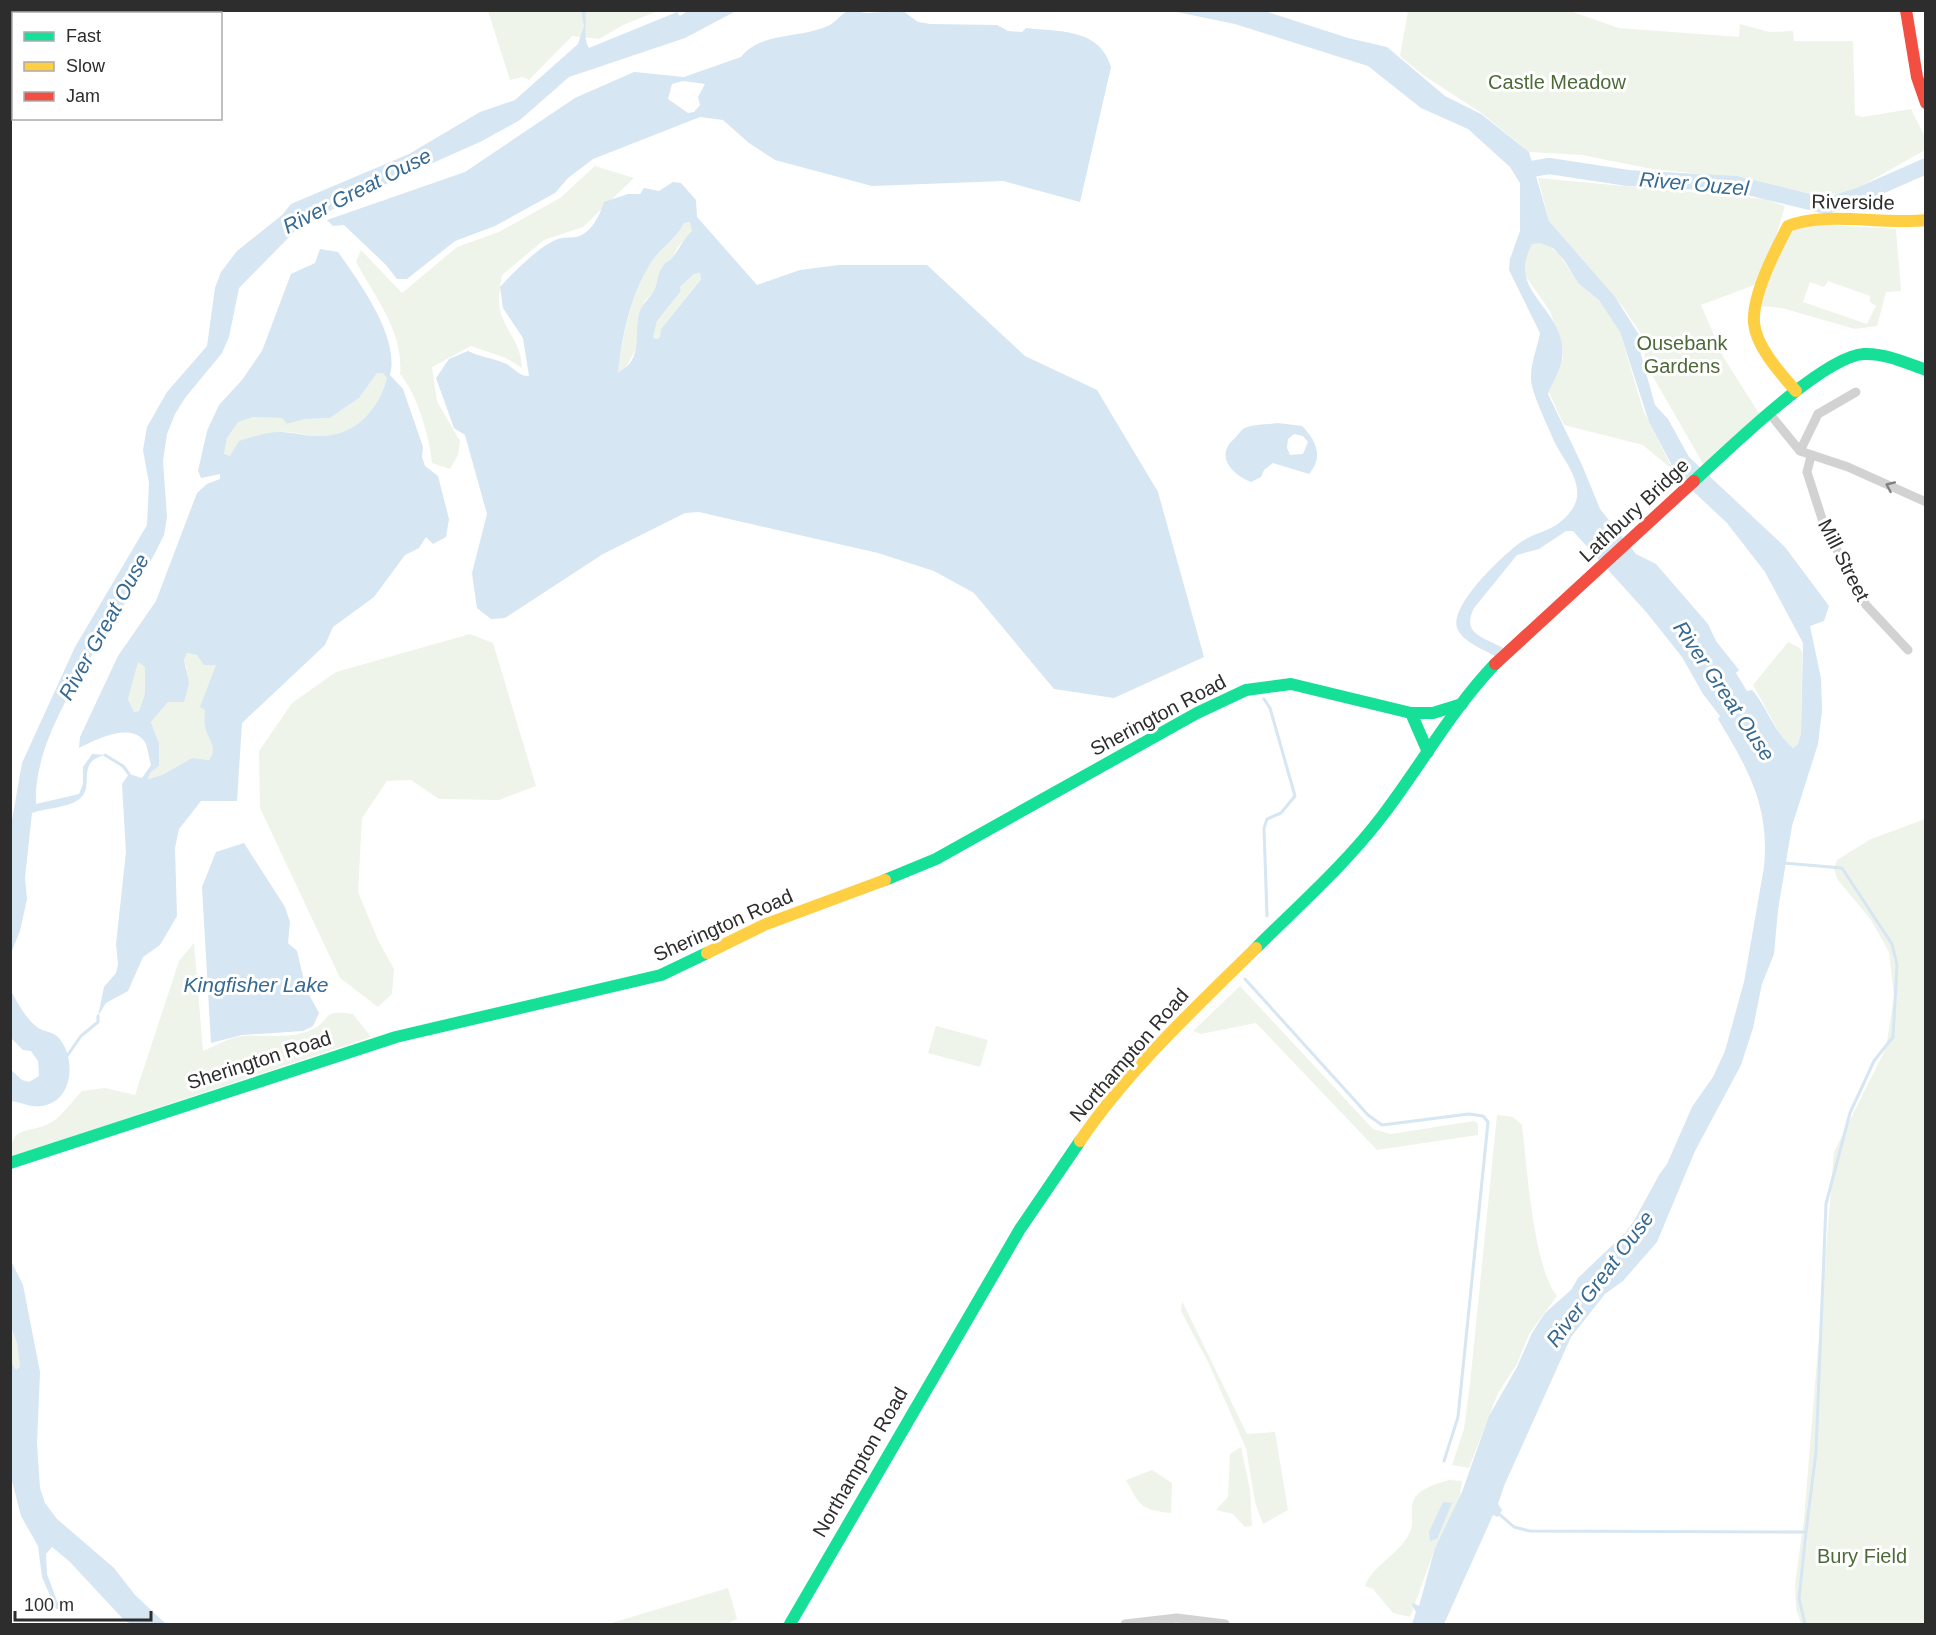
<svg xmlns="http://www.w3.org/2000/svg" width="1936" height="1635" font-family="Helvetica,sans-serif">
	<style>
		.green { fill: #eff4ea; fill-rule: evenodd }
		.water { fill: #d6e6f2; fill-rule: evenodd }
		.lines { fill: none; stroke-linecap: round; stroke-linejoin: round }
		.stream { stroke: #d6e6f2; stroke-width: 3 }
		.river { stroke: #d6e6f2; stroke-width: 16 }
		.street { stroke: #d2d2d2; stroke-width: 9 }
		.fast { stroke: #16e098; stroke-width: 12 }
		.slow { stroke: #ffcf43; stroke-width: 12 }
		.jam { stroke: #f24e42; stroke-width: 12 }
		.oneway { stroke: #808080 }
		.labels { text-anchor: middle; stroke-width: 6; stroke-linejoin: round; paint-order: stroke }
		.park-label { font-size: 20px; fill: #4d6a38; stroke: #fff }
		.street-label { font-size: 20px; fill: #2d2d2d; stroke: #fff }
		.water-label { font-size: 21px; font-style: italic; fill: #376a92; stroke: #fff }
	</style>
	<rect width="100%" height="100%" fill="#fff"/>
	<g class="green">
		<polygon points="488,11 658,11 623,25 599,39 572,36 529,80 523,77 510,80"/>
		<polygon points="1408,11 1570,11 1619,28 1739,37 1740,24 1769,32 1793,31 1794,41 1853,41 1855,115 1863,117 1911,109 1925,137 1925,150 1851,192 1819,196 1741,178 1652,169 1582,155 1529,152 1480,112 1423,75 1400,56"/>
		<path d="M595 166 634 178 583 227 544 240 502 275C500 287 497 303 501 314 508 335 521 342 522 368L506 358 471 346 432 367 437 401 460 441 458 455 450 469 432 463C429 435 418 396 400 374 404 332 375 297 356 262L361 250 402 293 457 247 499 232 560 198Z"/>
		<polygon points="1538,178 1765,199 1785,206 1764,277 1757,284 1701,305 1724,358 1760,415 1705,467 1645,363 1644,338 1622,306 1549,221"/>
		<path d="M691 222 692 231 677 248 674 256 662 267 654 291 644 302 635 351 625 369 617 372C624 335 629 298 649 266 658 249 676 240 684 223Z"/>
		<path d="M1829 225 1896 229 1901 291 1886 292 1877 326 1855 329 1782 308 1759 306C1765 289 1782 232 1800 226 1808 223 1820 225 1829 225ZM1828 281 1870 296V302L1876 306 1867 324 1803 302 1810 282 1824 287Z"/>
		<polygon points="1534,240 1541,241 1559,254 1578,283 1604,303 1620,332 1643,410 1673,470 1643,445 1564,425 1546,386 1563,359 1563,350 1550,311 1524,274 1525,252"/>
		<polygon points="700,273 701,278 661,329 660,336 658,339 653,338 657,321 681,291 680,287 694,274"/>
		<path d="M383 372 387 378C377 411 355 437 318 436 306 436 293 431 281 432 268 433 243 450 230 456L224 454 227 438 237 422 253 417 282 418 288 424 305 419 330 418 359 398 377 373Z"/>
		<polygon points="470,634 493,643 536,786 499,800 439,799 411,780 387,781 362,818 358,892 378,940 394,969 392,994 378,1007 340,978 260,808 259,751 292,703 336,672"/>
		<polygon points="1788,642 1800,648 1802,653 1801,733 1798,744 1793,748 1783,740 1753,685"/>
		<polygon points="187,653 197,655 216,665 205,710 205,726 213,743 213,754 209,760 192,758 162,775 147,779 150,773 159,766 159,742 151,722 168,702 187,669 184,660"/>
		<polygon points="137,661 145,667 145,693 139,711 134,712 128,699"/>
		<polygon points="1925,819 1925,1624 1801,1624 1796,1609 1795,1584 1804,1519 1834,1152 1886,1048 1894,996 1889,952 1871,920 1838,880 1834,869 1837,860 1871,839"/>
		<path d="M194 943 203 1051C215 1046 230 1037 243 1036 265 1034 292 1040 313 1029 333 1019 319 1009 353 1014L371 1037 11 1157C10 1122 31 1135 52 1122 63 1115 73 1100 82 1091L105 1088 135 1095 179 961Z"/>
		<polygon points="1240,986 1373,1129 1391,1134 1474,1121 1478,1124 1478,1135 1377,1150 1256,1023 1201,1034 1193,1031"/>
		<polygon points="936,1026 988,1040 980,1067 928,1053"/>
		<path d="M1497 1115 1513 1117 1522 1125C1527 1166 1533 1266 1557 1296L1529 1334 1517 1364 1498 1393 1469 1468 1452 1465 1464 1429 1470 1384Z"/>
		<polygon points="1182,1301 1247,1434 1275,1432 1288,1510 1263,1524 1255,1502 1246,1448 1209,1364 1181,1311"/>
		<polygon points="10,1328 17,1343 20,1367 17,1371 11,1361"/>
		<polygon points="1241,1447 1250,1490 1252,1526 1245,1527 1233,1514 1216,1510 1228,1497 1230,1454"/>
		<path d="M1152 1470 1172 1483 1171 1513C1141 1510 1140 1506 1126 1480Z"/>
		<path d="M1449 1480 1462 1481 1459 1500 1436 1546 1410 1617 1393 1613 1373 1589 1365 1586C1371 1567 1401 1553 1410 1532 1416 1519 1406 1504 1419 1493 1427 1486 1440 1483 1449 1480Z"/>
		<polygon points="728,1588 737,1619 727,1624 608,1624"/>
	</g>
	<g class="water">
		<path d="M849 10 866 13 903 11 918 22 930 24 997 25 1008 31 1022 32 1026 28C1059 32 1100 28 1111 67L1080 202 1003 181 872 186 775 160 749 143 723 120 700 117 593 159 568 178 555 193 495 226 455 241 407 279H397L386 265 344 225 333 226 327 220 465 172 575 98 634 72 684 77 741 57C761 31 802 39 830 25 837 21 841 14 849 10ZM683 81 705 84 698 97 700 105 694 112 688 113 668 99 672 84Z"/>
		<path d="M581 11H585C588 23 582 38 589 48L677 12 680 16 688 11H736L685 38 569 77 520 120 482 141 350 200 298 228 239 288 229 337 222 353 185 398 175 414 167 434 163 461 167 517 164 535C129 611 31 721 36 804L79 794 83 784V767L92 754 105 755C74 762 97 788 78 800 66 808 46 808 32 813L25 878 27 899 20 931 11 953V826L22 763 75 647 147 525 149 483 143 450 147 427 167 392 207 346 215 288 221 272 237 251 282 215 291 204 409 154 480 112 515 100 578 44 584 26Z"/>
		<path d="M1172 11H1265L1348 38 1387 47 1445 96 1481 114 1529 152 1549 221 1615 297 1641 338 1640 351 1655 405 1668 419 1689 457 1785 547 1829 606 1824 621 1810 626 1821 678 1822 711 1818 744 1792 826 1778 910 1774 954 1762 984 1753 1028 1741 1065 1695 1151 1657 1242 1623 1281 1605 1294 1571 1337 1504 1486 1498 1504 1502 1510 1498 1517 1493 1515 1444 1624H1412L1416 1612 1412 1605 1413 1603 1419 1606 1435 1548 1462 1492 1489 1416 1517 1367 1532 1333 1545 1313 1571 1290 1578 1278 1626 1232 1635 1219 1659 1175 1667 1164 1692 1107 1713 1077 1725 1051 1744 982 1764 867C1770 806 1748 769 1718 719L1720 716 1703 694 1682 657 1647 613 1573 531H1566L1539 549 1517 555 1474 608C1461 634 1483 637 1503 648L1495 656C1483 649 1465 643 1458 630 1446 608 1504 554 1521 542 1541 529 1557 532 1573 508 1587 485 1563 460 1554 441 1547 424 1537 405 1532 386 1528 369 1537 350 1540 333L1509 270 1510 259 1520 231V183L1510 167 1468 129 1421 108 1368 66 1235 24ZM1541 243 1554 249 1564 260 1578 283 1599 300 1620 332 1649 422 1678 477 1727 523 1765 572 1803 643 1801 733 1798 744 1793 748C1774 733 1768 708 1752 690L1747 691 1736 673 1739 670 1716 641 1708 624 1656 564 1636 554 1600 509 1582 465 1548 394C1552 383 1560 371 1562 359 1568 320 1527 300 1525 271 1524 262 1528 252 1532 244Z"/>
		<path d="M673 182 681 183 696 200 697 217 757 285 800 270 839 265H927L1025 356 1097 390 1158 492 1204 657 1114 698 1054 689 974 593 934 571 878 553 699 512 685 513 603 554 505 618 491 619 477 608 472 573 487 514 465 435 454 428 436 378 449 359 468 351C480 357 492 358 504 363 513 366 519 377 529 376L523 338 503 308 500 287C513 273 540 245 558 239 563 237 570 238 576 237 591 234 600 215 604 202L628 194H640L644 188 659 191ZM690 222 692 231C683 239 680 248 673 257 670 261 665 262 663 266 657 273 658 285 653 292 649 299 643 303 640 311 633 328 645 361 618 372 622 336 630 297 649 266 658 249 676 240 684 223ZM700 273 701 279 661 329 660 336 658 339 653 338 657 321 681 291 680 287 694 274Z"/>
		<path d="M320 249 338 252C359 282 400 337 390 375L403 389 423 447 422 457 425 466 438 476 449 519 446 537 433 544 426 537 419 548 405 555 374 597 333 627 325 645 242 723 237 801H201L179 829 175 848 177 916 160 945 143 957 128 991 106 1003 98 1016 104 987 116 973 118 964 116 944 126 852 122 784 129 774 142 778 151 765C149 758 148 748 145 742 131 721 95 740 79 748L80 737 118 656 156 601 197 493 207 484 220 479V474L201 478 198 471 207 431 219 405 242 380 262 351 291 274 315 263ZM377 373H383L387 378C378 411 354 437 318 436 305 436 293 432 280 432 266 432 252 437 239 441L230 456 224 454 227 438 238 422 253 417 282 418 287 424 305 419 330 418 359 398ZM187 653 197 655 204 665H216L200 707 205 710C205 715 204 721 205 726 207 739 219 747 209 760L192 758 162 775 148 779 150 773 159 766V743L151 722 168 702H184L189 683 184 660ZM138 662 145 667V693L139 711 134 712 128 699Z"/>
		<path d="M1278 423 1302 426C1316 440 1324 457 1309 474L1273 463 1264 470 1261 477 1251 482C1232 474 1214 456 1235 438 1238 435 1242 429 1245 428 1254 424 1268 425 1278 423ZM1294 434 1303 436 1308 442 1303 454 1290 455 1287 448 1288 439Z"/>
		<polygon points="244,843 285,907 290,922 288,943 297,951 306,989 319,1013 313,1026 303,1031 242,1035 211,1043 202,887 216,852"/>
		<path d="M11 991C18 1004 26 1019 38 1028 45 1032 54 1032 59 1038 76 1058 74 1101 42 1106 31 1108 21 1102 11 1101V1070L22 1080 29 1082 39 1076 38 1061 31 1051 23 1050 11 1038Z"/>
		<polygon points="10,1259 23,1285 40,1372 37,1443 40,1488 45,1503 57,1519 114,1568 135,1595 166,1624 132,1624 125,1621 69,1561 52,1547 46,1554 47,1574 60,1609 56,1609 42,1577 38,1546 21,1516 11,1477 11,1361 16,1370 20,1367 17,1343 11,1328"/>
		<polygon points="1443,1502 1452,1503 1437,1539 1430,1541 1429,1532"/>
	</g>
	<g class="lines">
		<g class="stream">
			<polyline points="1264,699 1270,708 1295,796 1281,813 1267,819 1264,828 1267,916"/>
			<polyline points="105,755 123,766 129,774"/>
			<polyline points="1784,863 1842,868 1892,944 1897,965 1893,1037 1874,1061 1850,1113 1826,1204 1816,1452 1806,1532"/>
			<polyline points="1245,979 1368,1115 1382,1125 1469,1114 1483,1116 1488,1122 1458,1417 1444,1461"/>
			<polyline points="67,1056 81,1036 98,1022 98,1016"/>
			<polyline points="1497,1512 1514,1527 1530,1531 1806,1532 1799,1599 1805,1624"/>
		</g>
		<polyline class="river" points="1526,170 1549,166 1628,178 1736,184 1826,206 1858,196 1926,166"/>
		<g class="street">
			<polyline points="1769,413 1800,451 1848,467 1926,502"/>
			<polyline points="1800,451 1818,414 1856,392"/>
			<polyline points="1811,456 1807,472 1824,525 1866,605 1908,650"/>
			<polyline points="1125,1624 1177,1618 1225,1624"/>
		</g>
		<g class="fast">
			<path d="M1694 481C1727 451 1823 356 1864 354 1885 353 1906 363 1926 370"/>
			<polyline points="1411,713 1428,752"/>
			<polyline points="885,880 936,859 1197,713 1246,690 1291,684 1411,713 1433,713 1462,704"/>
			<path d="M1256 948C1299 905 1346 864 1383 815 1421 765 1452 709 1495 664"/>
			<polyline points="10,1163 396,1037 661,975 707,953"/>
			<polyline points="790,1624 1020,1229 1080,1141"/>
		</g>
		<g class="slow">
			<path d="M1796 391C1781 374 1756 347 1754 323 1752 295 1775 251 1788 226 1827 211 1882 225 1926 220"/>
			<polyline points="707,953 764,925 885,880"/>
			<path d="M1080 1141C1129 1069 1194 1009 1256 948"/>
		</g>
		<g class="jam">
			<polyline points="1906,10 1917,77 1926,103"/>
			<polyline points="1495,664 1694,481"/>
		</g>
	</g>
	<defs><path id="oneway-chevron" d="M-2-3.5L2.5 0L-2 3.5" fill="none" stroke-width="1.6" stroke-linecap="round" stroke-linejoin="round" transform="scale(1.5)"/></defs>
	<use class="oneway" href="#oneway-chevron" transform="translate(1890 486) rotate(-156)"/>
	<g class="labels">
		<g class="park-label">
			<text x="1557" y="89">Castle Meadow</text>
			<text x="1682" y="350">Ousebank<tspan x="1682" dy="23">Gardens</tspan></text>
			<text x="1862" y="1563">Bury Field</text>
		</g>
		<g class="street-label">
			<text transform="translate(1853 202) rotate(1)" y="7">Riverside</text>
			<text transform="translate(1634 510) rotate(-43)" y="7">Lathbury Bridge</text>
			<text transform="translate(1844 560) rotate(63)" y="7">Mill Street</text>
			<text transform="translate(1158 715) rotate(-28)" y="7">Sherington Road</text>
			<text transform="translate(723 925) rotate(-24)" y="7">Sherington Road</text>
			<text transform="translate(1129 1055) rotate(-49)" y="7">Northampton Road</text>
			<text transform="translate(259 1060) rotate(-18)" y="7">Sherington Road</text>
			<text transform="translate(860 1462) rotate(-60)" y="7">Northampton Road</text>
		</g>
		<g class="water-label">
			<text transform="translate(1694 184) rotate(5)" y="7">River Ouzel</text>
			<text transform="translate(357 191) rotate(-27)" y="7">River Great Ouse</text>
			<text transform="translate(104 627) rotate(-61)" y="7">River Great Ouse</text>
			<text transform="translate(1724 691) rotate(56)" y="7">River Great Ouse</text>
			<text x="256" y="992">Kingfisher Lake</text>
			<text transform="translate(1600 1279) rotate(-53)" y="7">River Great Ouse</text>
		</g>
	</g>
	<rect width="1936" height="1635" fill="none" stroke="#2d2d2d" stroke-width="24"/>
	<rect x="12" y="12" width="210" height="108" fill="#ffffff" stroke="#ababab" stroke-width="1.5"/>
	<rect x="24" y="32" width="30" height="9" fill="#16e098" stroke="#ababab" stroke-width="1.5"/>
	<text x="66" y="42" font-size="18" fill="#2d2d2d">Fast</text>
	<rect x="24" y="62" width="30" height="9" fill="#ffcf43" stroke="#ababab" stroke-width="1.5"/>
	<text x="66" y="72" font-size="18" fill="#2d2d2d">Slow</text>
	<rect x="24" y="92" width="30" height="9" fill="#f24e42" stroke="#ababab" stroke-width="1.5"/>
	<text x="66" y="102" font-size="18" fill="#2d2d2d">Jam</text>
	<path d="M15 1611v9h136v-9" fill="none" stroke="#2d2d2d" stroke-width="3"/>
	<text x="24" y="1611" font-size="18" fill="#2d2d2d" stroke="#ffffff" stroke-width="4.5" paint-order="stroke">100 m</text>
</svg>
